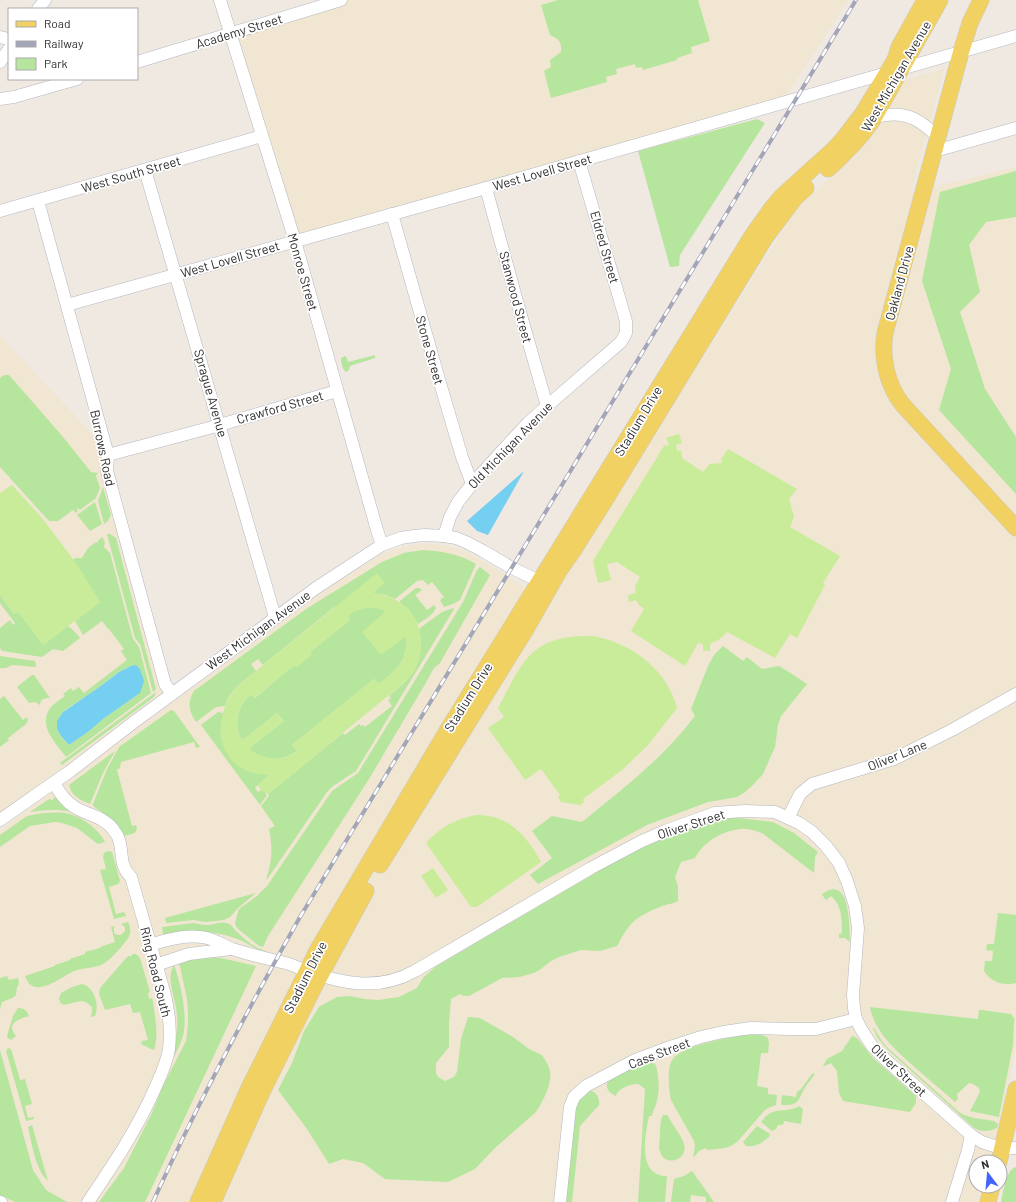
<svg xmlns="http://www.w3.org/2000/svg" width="1016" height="1202" font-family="Barlow,sans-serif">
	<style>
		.education { fill: #f0e6d1 }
		.green { fill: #b6e59e; fill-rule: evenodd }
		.pitch { fill: #c9ec9a; fill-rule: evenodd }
		.water { fill: #75cff0 }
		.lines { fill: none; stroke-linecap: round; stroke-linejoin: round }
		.minor-casing { stroke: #b4b7c1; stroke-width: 13 }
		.major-casing { stroke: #c9c9c9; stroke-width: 17 }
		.minor { stroke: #fff; stroke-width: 12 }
		.major { stroke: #f2d163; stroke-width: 16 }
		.rail-casing { stroke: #a3a6b8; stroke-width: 4 }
		.rail { stroke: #fff; stroke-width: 2.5; stroke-dasharray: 8; stroke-linecap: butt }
		.labels { text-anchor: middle; stroke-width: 3.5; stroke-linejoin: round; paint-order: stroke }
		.street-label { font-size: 13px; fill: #2e2e2e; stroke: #fff }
	</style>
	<rect width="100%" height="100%" fill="#efe9e1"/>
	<g class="education">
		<polygon points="341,0 848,0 787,94 774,106 295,241 230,33"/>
		<polygon points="944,69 911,192 1016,167 1016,1047 1000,1130 991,1162 976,1162 976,1186 984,1186 979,1202 0,1202 0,830 320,593 374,559 392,550 411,545 429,544 441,545 462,550 471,554 500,571 547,603 792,216 800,206 835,173 856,156 900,81"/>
		<polygon points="0,336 94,436 108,455 172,694 0,820"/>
	</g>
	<g class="green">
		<path d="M558 0H698L710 41 691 47 692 53 677 58V60L643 70 642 67 636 68 635 64 616 69 617 74 606 77 607 82 551 98 544 71 551 67 550 60 561 52C562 42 559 39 550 35L541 5Z"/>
		<polygon points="757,119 765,123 680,255 679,266 670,267 638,151"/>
		<polygon points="1016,171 1016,217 986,222 969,245 980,292 960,312 985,389 1016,437 1016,494 939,410 951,369 922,281 940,192"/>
		<path d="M375 355V358L350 366 349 370 346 372C342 369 341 362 341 358L345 356 347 358 348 362Z"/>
		<polygon points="4,375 8,375 10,376 63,437 91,472 98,473 96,476 100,488 96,498 80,510 78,508 77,509 78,511 76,513 73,510 58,521 49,521 0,467 0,378"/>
		<polygon points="103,487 111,515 108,521 104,524 98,501"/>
		<polygon points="95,502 102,524 90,531 77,515"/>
		<polygon points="110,534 116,538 156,689 153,692 141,647 140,644 135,638 107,534"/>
		<path d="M102 537 105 542 104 547 110 553 133 639 139 647 151 693 66 757C55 742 36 724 52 706 56 702 61 699 65 696L63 694 71 688 73 691 79 687 84 693 127 660 121 651 124 649 109 629H108L102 621 83 635 75 621 100 602 73 560 76 558H82L88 548 96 542 98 543V541ZM136 665 140 693 103 719 89 731 69 745C64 740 56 732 57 724 57 721 61 714 64 711 73 704 83 699 92 692 106 683 119 668 136 665Z"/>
		<path d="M423 550C442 551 459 554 476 564L460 600 453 604 444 607 440 600 444 597 432 582 428 585 423 580 417 581 395 599 386 595 372 593 333 608 263 665 258 659 251 664 256 671C243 681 230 690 225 706L216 707 196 722C189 713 187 701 194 691L306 609 382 562 404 553Z"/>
		<polygon points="480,567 490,575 440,663 434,668 424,686 369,779 268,936 263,947 259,946 237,928 235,924 236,919 239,909 257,896 267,886 332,791 358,773 463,602 477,570"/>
		<path d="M416 588H419L422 590 415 595 427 610 434 605 436 608C433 615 424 620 418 624L408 609 400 602V601Z"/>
		<polygon points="0,595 14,614 18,611 43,645 68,626 74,631 80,638 63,651 53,649 42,657 2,651 0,648 0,628 10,620 13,625 15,623 0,603"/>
		<path d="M365 608C383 607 385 610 396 623 399 627 404 631 406 636 407 639 407 644 406 648 404 665 392 674 379 684L374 679 292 745 297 751C281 762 267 761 251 751V747L284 721 277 713 247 737 243 739H241C234 723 237 706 251 694L255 698 294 665 311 655 310 652 350 620 348 615 354 611Z"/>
		<path d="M453 608 454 609 356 771 333 786 327 792 268 878 266 880C272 862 273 847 269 829L275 826 261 806 269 796 268 794 343 733 345 735 359 724 361 726 363 725 365 727 392 706 388 700 391 698 389 696C406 681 417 675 420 651 421 643 421 637 419 630L420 628 442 612Z"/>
		<path d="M723 646 743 661 747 657 762 669 779 666 792 674 807 684 781 716 778 725 775 747 763 774 755 783 745 792 737 797 708 802 647 825 538 884 530 875 552 858 532 831 552 816 582 822C623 789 664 757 695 716L691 709 708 666 714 655Z"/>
		<polygon points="0,656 35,661 36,667 12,665 6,668 0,668"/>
		<path d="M32 675H34L50 698C44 698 40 699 40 705L35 702 29 703 17 687Z"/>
		<polygon points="156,692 154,697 62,765 60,763"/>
		<polygon points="4,696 23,720 27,717 28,720 26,724 8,738 9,740 0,747 0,699"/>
		<polygon points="171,710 174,711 200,747 196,748 194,742 121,762 120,768 117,770 132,826 136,825 137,829 135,833 124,836 110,818 93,806 93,804 107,769 119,747"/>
		<polygon points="218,712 223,713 222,718 223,745 231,759 246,770 253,773 270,774 255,788 258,792 261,790 267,792 265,794 267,795 260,805 201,725"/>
		<path d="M115 751 103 773 90 804C81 800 71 796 69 785Z"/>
		<path d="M54 797 72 812C58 809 44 810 30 812L49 799 53 800Z"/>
		<path d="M43 813C51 813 58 812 65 813 81 816 98 828 105 842L98 844 77 828 62 823 55 822 30 826 0 847V835L27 816Z"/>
		<path d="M731 817 773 822 794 833 818 852 815 857 814 873 762 833C755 831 748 828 741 829 722 831 704 841 695 858L681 862 675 877 678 886V901C673 904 666 904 660 907 635 917 630 922 617 946L600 951 581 950 559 957 551 961 541 969 534 973 519 977 502 978 469 996H464L460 994 451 999 449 1022V1047L436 1063V1073L438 1077 445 1081 454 1077 457 1072 461 1039 468 1017 480 1018 513 1037 529 1049 542 1055C545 1060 550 1067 550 1072 552 1085 543 1101 536 1112L495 1148 475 1169 448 1182 385 1179 363 1163 343 1159 329 1164 307 1129 278 1090 292 1063 304 1031 319 1007 337 997 350 996 365 999 378 1000 399 997 417 988 423 978 435 967 621 858C639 849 657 841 675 834 694 826 711 819 731 817Z"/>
		<polygon points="108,851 112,852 120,881 118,884 109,887 116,914 124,912 126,916 114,919 100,870 106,869 103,857 104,853"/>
		<path d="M834 889C837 890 840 891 842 894 849 902 850 931 850 942L845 938H839V934L842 933C842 920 842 905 831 896L826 900 823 896 822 894 829 890Z"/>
		<polygon points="256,893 238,908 230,917 224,920 206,922 193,920 166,923 165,918"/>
		<path d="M998 913 1016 915V983C1003 986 991 982 984 971L985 961H992L993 951 986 950 987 944H994Z"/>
		<path d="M128 922C130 926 131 930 130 934 128 941 109 962 101 965 93 968 83 968 74 971 61 977 33 1001 25 976L55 966V965L70 960V959L85 954V952L100 948V947L115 942 111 927 115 926 114 928V933L117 935H121L125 931V927L121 924Z"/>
		<path d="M193 923C198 924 204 925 209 925 216 924 223 920 231 925 233 927 234 930 237 932 245 940 255 948 266 951V952C256 950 249 944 240 940 214 930 190 929 163 935L162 927Z"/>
		<path d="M132 954H136L140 958 150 992 148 993 149 999 152 998 153 1002C155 1017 159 1035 154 1050L151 1049 141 1044 142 1041 148 1040 140 1012 133 1013 130 1004 105 1010 99 994 100 988 128 956H132Z"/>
		<polygon points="211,957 221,958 256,966 145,1202 99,1202 124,1168 152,1113 163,1086 186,1041 188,1024 188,1012 187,999 179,962 183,960"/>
		<path d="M174 965C181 984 188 1016 183 1036 179 1048 173 1058 167 1069 174 1048 180 1030 176 1008 174 994 166 978 174 965Z"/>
		<polygon points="7,976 9,980 18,978 19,984 17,987 16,995 12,998 2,1002 0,1009 0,978"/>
		<path d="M82 984C94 987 100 1005 95 1016L91 1017 92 1010V1007L86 1002 81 1001 63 1005 62 1003 61 1004 59 999 61 993 72 987Z"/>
		<path d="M870 1007 978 1019 979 1010H982L1011 1014 1015 1020 1014 1021 1013 1045 999 1117 970 1111 980 1092 979 1088 973 1084 969 1083 957 1094 958 1099 955 1102C943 1091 930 1081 918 1070 898 1052 875 1034 870 1007Z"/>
		<path d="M18 1008C23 1008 27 1010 29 1016 19 1019 5 1023 16 1036L11 1040 8 1038 7 1036 13 1016Z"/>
		<path d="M873 1028H874L882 1041 888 1048 959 1112 964 1115 974 1118 994 1121 998 1124 997 1128C989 1132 981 1132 974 1128L887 1049 877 1037Z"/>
		<path d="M743 1035C751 1035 762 1033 768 1038L769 1044 768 1053H761L757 1086 768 1088V1094L777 1095 776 1105 768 1108 764 1111 738 1141C727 1150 721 1148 707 1150L706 1148 699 1151 693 1158 695 1146 694 1141 671 1100C669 1091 667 1071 671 1062 679 1045 726 1039 743 1035Z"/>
		<polygon points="852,1036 857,1038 872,1057 916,1096 916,1103 910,1112 843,1101 839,1093 837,1071 831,1063 825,1066 823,1066 827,1059 842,1051"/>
		<polygon points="8,1048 11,1049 20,1080 25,1079 32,1104 25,1106 28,1118 34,1117 34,1119 26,1121 6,1051"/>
		<polygon points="0,1050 33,1170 46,1190 67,1202 15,1202 0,1195"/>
		<path d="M651 1062 655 1064 656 1066C659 1078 660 1092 656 1104 655 1108 652 1112 652 1116H649C645 1135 637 1176 667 1176L665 1202H638L645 1089C642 1087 640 1084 637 1084 630 1084 617 1089 616 1096 608 1093 604 1086 609 1079L638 1066Z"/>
		<path d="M815 1073C813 1078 809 1081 806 1086 797 1100 801 1106 781 1105L782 1095 796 1097 797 1092 801 1089 812 1074Z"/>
		<path d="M590 1090C596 1092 600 1098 599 1105L580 1126 572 1202H566L575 1109 579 1100Z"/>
		<path d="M799 1106 803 1109 801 1124 784 1121 783 1125H778L776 1129 772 1131 761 1122C774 1104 784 1115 799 1106Z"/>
		<path d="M663 1115H667C671 1122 682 1137 684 1144 689 1160 664 1168 660 1151 658 1147 660 1141 660 1136 660 1129 660 1121 663 1115Z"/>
		<path d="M32 1125 48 1181C35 1169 32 1143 28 1127Z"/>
		<path d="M757 1126 770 1134 769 1137C762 1143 756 1147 746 1146L743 1142Z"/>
		<path d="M1016 1167V1202H1001C1003 1193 1006 1169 1016 1167Z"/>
		<polygon points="692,1171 714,1202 706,1202 706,1197 691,1195 690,1202 671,1202 674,1179 684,1176"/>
	</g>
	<g class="pitch">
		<polygon points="679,434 682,443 676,445 677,451 681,450 682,458 703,472 710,464 722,463 721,459 728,449 797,489 789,499 794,517 790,527 840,556 823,583 825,585 797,638 790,634 775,658 727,632 720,639 710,644 710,651 703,651 703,644 698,643 685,666 631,631 644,609 639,605 636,600 629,602 628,595 636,593 635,586 640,577 617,562 607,564 611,580 598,583 593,561 664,446 669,445 666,438"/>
		<polygon points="12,485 42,518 76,563 100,602 43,645 18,612 14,614 0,595 0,493"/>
		<path d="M377 573 385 583 373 593C380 594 387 595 394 599 420 611 429 646 414 671 409 679 401 685 394 691L268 794 261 790 258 785 269 775C261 774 253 774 245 770 210 753 216 706 241 683ZM367 608H377L386 611 362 632 381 655 406 636C409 661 397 669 379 684L374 679 292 745 297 751C283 762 266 761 251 751V747L284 721 277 713 247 737 243 739H241C233 723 238 705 251 694L254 698 294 666 297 667 312 655 310 652 350 620 348 615 358 610Z"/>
		<path d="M593 636C631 643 667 669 677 708L648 745 622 770 583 799 584 802 580 805 561 802 558 797 560 795 541 769 525 780 488 728 504 717 498 708C524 659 531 635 593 636Z"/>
		<path d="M476 815C508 814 527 836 541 862L477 907H471L426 843C441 827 455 819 476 815Z"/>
		<polygon points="433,868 448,890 436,898 421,876"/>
	</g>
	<g class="water">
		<polygon points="524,471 488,535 477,531 467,521"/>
		<polygon points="136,665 140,669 144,681 140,693 103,719 89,731 69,745 61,736 57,729 57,721 63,712 98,688 119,672 131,666"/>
	</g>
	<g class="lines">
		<g class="minor-casing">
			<g id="minor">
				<polyline points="220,0 295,241 377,530 382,545"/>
				<polyline points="38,9 45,0"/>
				<polyline points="0,37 9,39"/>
				<polyline points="0,62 9,49"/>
				<polyline points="137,62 341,0"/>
				<polyline points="0,99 14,97 77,79"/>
				<path d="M869 116C875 118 879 116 885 115 909 112 921 121 938 137"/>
				<polyline points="935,151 1016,128"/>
				<polyline points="145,170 275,617"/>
				<polyline points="486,188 518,305 547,406"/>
				<polyline points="38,201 108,455 107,471 165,684 172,694"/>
				<polyline points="0,211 262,136"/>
				<polyline points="392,214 440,383 462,457 472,484"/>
				<polyline points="67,305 486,188 1016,36"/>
				<polyline points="108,455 209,428 337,391"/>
				<polyline points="444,536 450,517 458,502 472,484 503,450 528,423 547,406 621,342 626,333 626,321 579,161"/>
				<path d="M54 783C59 792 64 800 73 806 86 815 103 816 113 829 114 832 117 834 118 837 124 851 118 865 131 877L165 995C169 1012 171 1031 169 1049 167 1062 161 1075 156 1086 138 1128 113 1165 88 1202"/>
				<polyline points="788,818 800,794 812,784 894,759 952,730 1016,694"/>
				<polyline points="0,820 40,792 69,772 134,722 316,588 368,554 382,545 401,538 414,536 425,535 444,536 456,538 468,543 483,551 512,568 539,581"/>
				<path d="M150 945C169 939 188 934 207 938 216 940 224 946 232 949 251 955 270 959 289 964 296 966 302 970 309 972 346 984 379 991 415 971L591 868 642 841 665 831 715 813 745 811 775 812 799 823 812 832 826 846 839 863 847 881 855 906 858 928 853 995 854 1008 856 1019 861 1029 872 1046 886 1060 971 1135 982 1142 1003 1149 1016 1148"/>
				<polyline points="156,965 189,954 231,949"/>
				<polyline points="0,1202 1,1202"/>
				<polyline points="560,1202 570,1107 574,1097 586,1086 635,1060 664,1049 701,1037 723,1032 751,1028 790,1029 816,1029 856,1019"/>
				<polyline points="952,1202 968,1150 971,1135"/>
			</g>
		</g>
		<g class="major-casing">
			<g id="major">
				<path d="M981 0 970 23 961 52 885 333C881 358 887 384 902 404L1016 528"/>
				<path d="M828 169C845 154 859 140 872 121L940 0"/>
				<polyline points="380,865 526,629 559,571 573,551 604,502 765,238 795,198 806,188"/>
				<polyline points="999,1162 1016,1089"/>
				<polyline points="198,1202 249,1088 318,949 447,731 549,566 752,236 771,209 782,196 834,149 844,138 863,113 895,60 899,47 925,0"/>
				<polyline points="213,1202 262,1092 313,989 366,891"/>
				<polyline points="988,1202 992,1186"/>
			</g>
		</g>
		<use href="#minor" class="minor"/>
		<use href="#major" class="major"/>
		<g class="rail-casing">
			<path id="rail" d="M153 1202C197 1104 247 1011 300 917L856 0"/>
		</g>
		<use href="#rail" class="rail"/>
	</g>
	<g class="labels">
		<g class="street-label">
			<text transform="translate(239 31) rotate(-17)" y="5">Academy Street</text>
			<text transform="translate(896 76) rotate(-60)" y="5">West Michigan Avenue</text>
			<text transform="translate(542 172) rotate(-16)" y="5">West Lovell Street</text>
			<text transform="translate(131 174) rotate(-16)" y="5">West South Street</text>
			<text transform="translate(605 247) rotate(74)" y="5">Eldred Street</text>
			<text transform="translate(230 259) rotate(-16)" y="5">West Lovell Street</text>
			<text transform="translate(303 272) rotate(74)" y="5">Monroe Street</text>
			<text transform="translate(899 283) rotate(-75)" y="5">Oakland Drive</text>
			<text transform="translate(516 297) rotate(75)" y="5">Stanwood Street</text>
			<text transform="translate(430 350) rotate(74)" y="5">Stone Street</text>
			<text transform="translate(211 393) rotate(74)" y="5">Sprague Avenue</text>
			<text transform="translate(280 407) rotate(-16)" y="5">Crawford Street</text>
			<text transform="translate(638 421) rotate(-59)" y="5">Stadium Drive</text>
			<text transform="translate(510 445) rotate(-46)" y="5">Old Michigan Avenue</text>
			<text transform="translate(103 448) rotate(78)" y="5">Burrows Road</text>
			<text transform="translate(258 630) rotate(-36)" y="5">West Michigan Avenue</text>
			<text transform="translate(468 697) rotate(-58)" y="5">Stadium Drive</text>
			<text transform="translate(897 755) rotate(-22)" y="5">Oliver Lane</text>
			<text transform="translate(691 824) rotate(-18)" y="5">Oliver Street</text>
			<text transform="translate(156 972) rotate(76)" y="5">Ring Road South</text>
			<text transform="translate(305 977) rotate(-63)" y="5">Stadium Drive</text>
			<text transform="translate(659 1053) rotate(-21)" y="5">Cass Street</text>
			<text transform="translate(899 1070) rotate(43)" y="5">Oliver Street</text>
		</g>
	</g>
	<rect x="8" y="8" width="130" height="72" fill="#ffffff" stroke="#ababab"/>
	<rect x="16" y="21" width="20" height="6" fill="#f2d163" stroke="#ababab"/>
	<text x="44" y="28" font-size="12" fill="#2e2e2e">Road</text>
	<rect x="16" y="41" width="20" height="6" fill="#a3a6b8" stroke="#ababab"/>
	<text x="44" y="48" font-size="12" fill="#2e2e2e">Railway</text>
	<rect x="16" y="58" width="20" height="12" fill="#b6e59e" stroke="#ababab"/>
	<text x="44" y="68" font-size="12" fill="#2e2e2e">Park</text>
	<g transform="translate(988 1174) rotate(344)"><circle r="19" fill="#ffffff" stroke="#ababab"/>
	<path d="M0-3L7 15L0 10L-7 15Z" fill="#4264fb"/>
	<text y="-6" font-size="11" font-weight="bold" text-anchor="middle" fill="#2e2e2e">N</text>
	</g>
</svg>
